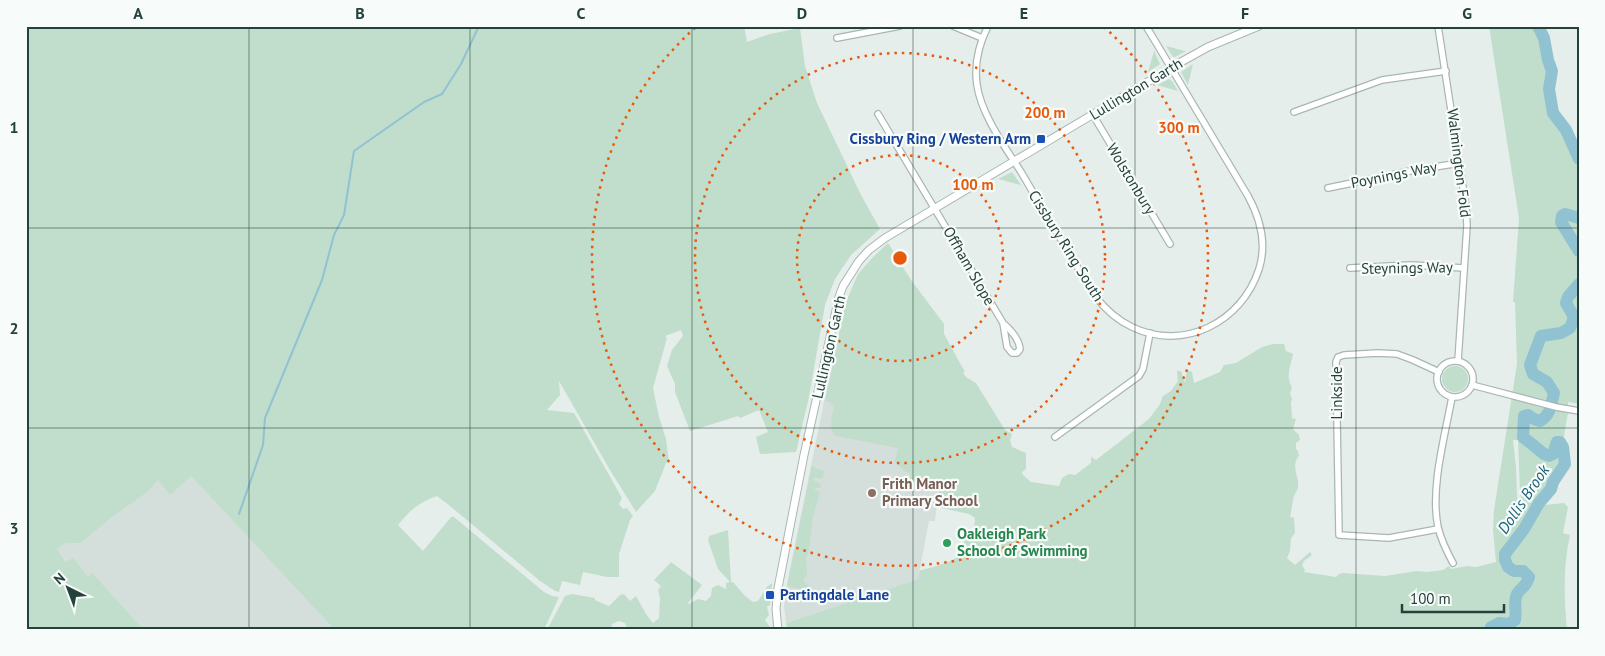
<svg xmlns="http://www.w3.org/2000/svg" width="1605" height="656" font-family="'PT Sans',sans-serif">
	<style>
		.built { fill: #d4dedb }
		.green { fill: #c0decb; fill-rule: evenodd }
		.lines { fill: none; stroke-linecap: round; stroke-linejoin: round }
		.stream { stroke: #91c2d1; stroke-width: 2 }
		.river { stroke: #91c2d1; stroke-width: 12 }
		.minor-casing { stroke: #a8b7b3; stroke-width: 8 }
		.tertiary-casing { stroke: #a8b7b3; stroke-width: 9 }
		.minor { stroke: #fff; stroke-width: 5.5 }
		.tertiary { stroke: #fff; stroke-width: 7 }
		.grid { fill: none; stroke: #25413b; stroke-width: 1; stroke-opacity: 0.55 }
		.ring { fill: none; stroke: #e8590c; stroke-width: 2.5; stroke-dasharray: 2.5 5 }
		.transit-dot { fill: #1a4fb4; stroke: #f7fbf9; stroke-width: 2 }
		.education-dot { fill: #8d6e63; stroke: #f7fbf9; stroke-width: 2 }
		.leisure-dot { fill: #2e9e5b; stroke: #f7fbf9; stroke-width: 2 }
		.labels { text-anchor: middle; stroke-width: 4.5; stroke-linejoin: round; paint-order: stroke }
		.street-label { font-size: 15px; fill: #25413b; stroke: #f7fbf9 }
		.transit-label { font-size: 15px; font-weight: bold; fill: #164399; stroke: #f7fbf9; text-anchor: end }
		.education-label { font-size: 15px; font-weight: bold; fill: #785e54; stroke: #f7fbf9; text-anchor: start }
		.leisure-label { font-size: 15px; font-weight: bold; fill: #27864d; stroke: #f7fbf9; text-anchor: start }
		.water-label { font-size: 16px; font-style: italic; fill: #20657b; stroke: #f7fbf9 }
		.centre { fill: #e8590c; stroke: #f7fbf9; stroke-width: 2.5 }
		.ring-label { font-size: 15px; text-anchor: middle; font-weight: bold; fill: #e8590c; stroke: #f7fbf9; stroke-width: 4.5; stroke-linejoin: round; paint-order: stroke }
		.neatline { fill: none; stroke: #25413b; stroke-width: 2 }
		.grid-label { font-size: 16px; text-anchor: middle; font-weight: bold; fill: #25413b }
	</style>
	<rect width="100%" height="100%" fill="#e6eeeb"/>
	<g class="built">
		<polygon points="830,372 940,480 935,521 929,521 918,579 786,623 784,606 786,589"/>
		<polygon points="191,476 335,630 144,630 92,574 88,577 66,562 57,549 64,543 81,543 111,518 145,494 158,479"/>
	</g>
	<g class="green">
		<path d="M26 26H744L747 42 770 34 800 28 805 66 817 103 861 195 880 229 851 255 835 279 825 305 809 397 796 452 760 454 756 437 768 432 759 410 740 418 738 416 690 431 675 392V384L667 366 672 350 683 336 681 330 665 336 667 338 653 388 659 417 666 439 669 462 666 463 655 491 636 512 610 470 559 381 560 395 547 410 574 413 622 498 619 504 623 509 627 508 633 516 630 520 619 554V577H607L583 572 580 585 562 581 559 592 555 591 540 581 450 506 437 496C418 503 410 510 398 525L423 551 451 517H454L544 592 552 596 559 597 544 630H335L191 476 170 495 158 480 145 494 111 518 81 543H65L57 549 66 562 73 558 88 577 92 573 144 630H26Z"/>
		<path d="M1489 26H1542L1547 37 1555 72 1552 83 1556 112 1570 132 1579 155V404L1568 402V407L1559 411 1568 413 1563 442 1566 445 1565 452 1568 462 1561 470 1556 482H1554C1552 494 1545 494 1543 503L1545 505 1564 503 1568 507 1563 533 1570 535C1563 566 1564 598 1567 630H787L786 623 918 579 920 570C926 570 957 560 960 555 964 551 964 542 965 536 973 531 975 528 975 518L969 514 937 507 940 480 910 482V473L906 472 895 462 898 448 836 436C828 429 832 416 834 406L830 402 825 401 845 304 858 274 873 257 888 243 911 280 944 324V334L965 372 963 373 966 377 976 383 1005 430 1012 434 1010 440 1012 447 1026 453V469L1022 472 1023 475 1031 482 1059 486 1062 478 1069 474 1075 475 1091 463V457L1096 460 1149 419 1160 404 1163 396 1171 391 1178 381 1177 371H1181L1185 383 1187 370 1192 372 1194 383 1220 372 1224 365 1236 363 1262 347 1273 344H1284L1286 351 1293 354C1291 365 1285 377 1292 387L1290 394 1292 399 1291 403 1292 418 1296 419 1293 429 1299 435 1300 440 1296 443V449L1298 451 1299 456C1290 466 1300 477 1298 488 1297 491 1295 493 1294 496 1292 502 1292 510 1290 517L1294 518 1295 533 1291 538 1290 551 1287 558 1295 565 1310 552 1312 555 1304 561 1302 565 1305 570 1304 572 1336 577 1339 574 1343 573 1385 576 1417 571 1427 572 1443 570 1449 566 1451 569 1467 566 1476 567 1496 562 1493 530 1494 510 1517 364 1515 302H1513L1519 218ZM1513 440H1518L1520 492 1524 514 1520 515 1517 496 1516 467Z"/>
		<polygon points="1166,46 1185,51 1186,51 1175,57 1173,57"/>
		<polygon points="1154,51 1160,64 1148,72"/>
		<polygon points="1193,64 1188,85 1181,72"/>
		<polygon points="1169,79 1172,81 1178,91 1157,85"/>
		<polygon points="1012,172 1021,185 998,179"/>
		<circle cx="1455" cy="379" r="13"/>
		<polygon points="812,465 815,468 824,471 823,477 820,479 815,477 813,480 821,484 820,488 816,488 814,490 820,492 813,517 808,555 806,557 807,577 805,576 803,581 809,586 805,590 787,586"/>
		<polygon points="728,530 731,582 733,582 745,596 753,602 758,601 767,587 772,583 770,605 767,607 769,615 765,620 772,630 628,630 625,623 619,621 612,624 611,630 547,630 565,596 572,594 595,598 595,600 609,606 620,595 624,594 630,601 636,596 646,614 653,623 659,618 660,598 658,590 661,586 654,580 671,562 702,585 688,603 689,604 698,599 706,601 711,596 712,588 718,585 726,589 726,583 730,582 718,569 708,540 709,536"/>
	</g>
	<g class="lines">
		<polyline class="stream" points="239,514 263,445 265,418 322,280 334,235 344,215 354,151 424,102 442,94 461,64 479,26"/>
		<g class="river">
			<polyline points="1538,26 1544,38 1548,60 1552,71 1549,89 1553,113 1566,130 1579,159"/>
			<polyline points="1579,218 1565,214 1562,216 1561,222 1579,251"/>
			<path d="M1490 630 1491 627 1499 623 1509 624 1515 620C1517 612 1513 602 1517 594 1522 586 1525 589 1529 577L1523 571H1514L1508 567 1505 560V554L1524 529 1539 503 1551 489 1553 482 1565 464 1563 447 1560 442H1557L1553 454 1549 456 1544 454 1523 437 1524 416 1528 415 1534 419 1540 421C1551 415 1551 404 1554 393L1547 382 1533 374 1530 365 1541 336 1561 333 1570 328 1574 317 1566 303 1568 297 1579 284"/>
		</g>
		<g class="minor-casing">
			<g id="minor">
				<polyline points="953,26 982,38"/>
				<path d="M988 26C979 44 974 65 977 85 981 114 1005 147 1021 172 1030 187 1039 203 1048 218 1058 235 1069 252 1079 270 1084 278 1089 288 1095 296 1105 309 1117 320 1132 327 1184 352 1242 322 1259 269 1267 244 1260 218 1248 196L1146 26"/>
				<polyline points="1438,26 1466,207 1467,226 1458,361"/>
				<polyline points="837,38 900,26"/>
				<polyline points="1294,112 1382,80 1446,71"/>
				<path d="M878 114 1003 323C1011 330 1019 339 1020 349L1017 353H1012L1007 347 1003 323"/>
				<polyline points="1093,115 1170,244"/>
				<polyline points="1328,188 1415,170 1460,163"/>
				<polyline points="1350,268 1411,265 1464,268"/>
				<circle cx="1455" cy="379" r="18"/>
				<polyline points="1472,385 1556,407 1579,411"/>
				<path d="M1452 397C1445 436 1430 488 1438 527 1441 540 1447 552 1453 563"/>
				<polyline points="1055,437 1139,376 1143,369 1150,333"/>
				<polyline points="1438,529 1389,538 1339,535 1336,362 1338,357 1344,355 1378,353 1397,354 1413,360 1439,372"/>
			</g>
		</g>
		<g class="tertiary-casing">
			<polyline id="tertiary" points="778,630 776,609 778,588 804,455 839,297 843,286 859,261 869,250 885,238 1181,62 1208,47 1259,26"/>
		</g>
		<use href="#minor" class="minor"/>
		<use href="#tertiary" class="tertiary"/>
	</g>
	<path class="grid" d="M249 26V630M470 26V630M692 26V630M913 26V630M1135 26V630M1356 26V630M26 228H1579M26 428H1579"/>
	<g class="ring">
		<circle cx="900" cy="258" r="103"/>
		<circle cx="900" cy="258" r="205"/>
		<path d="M1104 27A308 308 0 1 1 696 27"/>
	</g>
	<g class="transit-dot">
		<rect x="1036" y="134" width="10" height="10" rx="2.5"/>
		<rect x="765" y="590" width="10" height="10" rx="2.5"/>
	</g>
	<circle class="education-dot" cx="872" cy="493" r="5"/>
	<circle class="leisure-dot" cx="947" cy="543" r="5"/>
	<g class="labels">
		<g class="street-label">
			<text transform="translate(1136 89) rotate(-31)" y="5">Lullington Garth</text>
			<text transform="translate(1459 163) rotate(83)" y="5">Walmington Fold</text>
			<text transform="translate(1394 175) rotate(-11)" y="5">Poynings Way</text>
			<text transform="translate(1131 179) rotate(59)" y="5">Wolstonbury</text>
			<text transform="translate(1066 246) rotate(58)" y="5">Cissbury Ring South</text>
			<text transform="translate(969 266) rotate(60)" y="5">Offham Slope</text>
			<text transform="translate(1407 268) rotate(-1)" y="5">Steynings Way</text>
			<text transform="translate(829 347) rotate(-77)" y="5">Lullington Garth</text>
			<text transform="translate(1337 393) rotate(-90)" y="5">Linkside</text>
		</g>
		<g class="transit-label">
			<text x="1031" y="144">Cissbury Ring / Western Arm</text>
			<text x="780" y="600" text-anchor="start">Partingdale Lane</text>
		</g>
		<g class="education-label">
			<text x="882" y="489">Frith Manor<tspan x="882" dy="17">Primary School</tspan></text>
		</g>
		<g class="leisure-label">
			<text x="957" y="539">Oakleigh Park<tspan x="957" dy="17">School of Swimming</tspan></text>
		</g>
		<g class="water-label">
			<text transform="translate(1523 499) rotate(-56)" y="6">Dollis Brook</text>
		</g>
	</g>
	<circle cx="900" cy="258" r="8" class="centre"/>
	<g class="ring-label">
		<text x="1045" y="118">200 m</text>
		<text x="1179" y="133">300 m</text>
		<text x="973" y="190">100 m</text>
	</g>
	<rect width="1605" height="656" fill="none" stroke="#f7fbf9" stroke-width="55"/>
	<g transform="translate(68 588) rotate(318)" stroke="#f7fbf9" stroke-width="4" paint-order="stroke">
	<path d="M0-4L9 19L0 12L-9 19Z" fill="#25413b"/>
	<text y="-8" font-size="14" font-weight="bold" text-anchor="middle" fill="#25413b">N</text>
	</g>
	<path d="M1402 604v8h102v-8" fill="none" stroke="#25413b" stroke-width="2.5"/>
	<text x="1410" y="604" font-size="15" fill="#25413b" stroke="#f7fbf9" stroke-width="4" paint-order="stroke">100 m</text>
	<rect x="28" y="28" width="1550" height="600" class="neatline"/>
	<g class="grid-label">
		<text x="138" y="19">A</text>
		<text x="360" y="19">B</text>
		<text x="581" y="19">C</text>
		<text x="802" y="19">D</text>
		<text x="1024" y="19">E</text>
		<text x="1245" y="19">F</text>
		<text x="1467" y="19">G</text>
		<text x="14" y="133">1</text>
		<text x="14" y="334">2</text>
		<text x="14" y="534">3</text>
	</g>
</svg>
